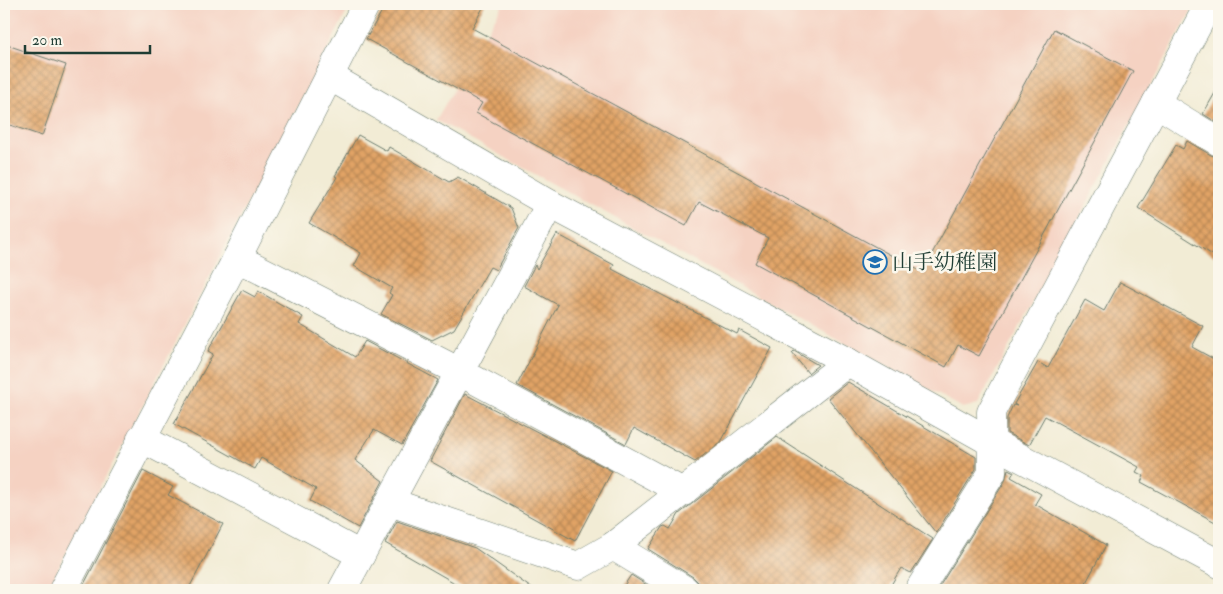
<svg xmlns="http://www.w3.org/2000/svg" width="1223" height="594" font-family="'IM FELL Double Pica','Noto Serif JP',serif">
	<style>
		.built { fill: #f5d2c2 }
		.building { fill: url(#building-cross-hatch) }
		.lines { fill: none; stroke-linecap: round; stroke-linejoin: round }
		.minor-casing { stroke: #697a6c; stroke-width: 29 }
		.minor { stroke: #fff; stroke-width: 28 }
		.labels { text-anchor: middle; stroke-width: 5; stroke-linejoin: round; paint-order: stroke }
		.poi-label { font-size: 21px; fill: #1f3d34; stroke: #fbf7ec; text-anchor: start }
	</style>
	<defs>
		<pattern id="building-cross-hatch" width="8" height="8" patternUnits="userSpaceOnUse" patternTransform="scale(1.25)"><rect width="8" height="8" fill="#e1a365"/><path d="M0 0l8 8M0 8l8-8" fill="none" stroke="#b68654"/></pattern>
	</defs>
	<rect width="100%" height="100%" fill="#fbf7ec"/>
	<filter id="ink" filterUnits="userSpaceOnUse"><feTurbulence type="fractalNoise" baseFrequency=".02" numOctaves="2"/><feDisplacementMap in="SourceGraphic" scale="10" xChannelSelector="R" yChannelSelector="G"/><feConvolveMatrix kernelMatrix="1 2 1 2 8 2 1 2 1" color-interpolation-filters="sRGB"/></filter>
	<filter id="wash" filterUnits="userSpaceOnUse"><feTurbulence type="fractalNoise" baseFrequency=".0096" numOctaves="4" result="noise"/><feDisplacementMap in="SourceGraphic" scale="20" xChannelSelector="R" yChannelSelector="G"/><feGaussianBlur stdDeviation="1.12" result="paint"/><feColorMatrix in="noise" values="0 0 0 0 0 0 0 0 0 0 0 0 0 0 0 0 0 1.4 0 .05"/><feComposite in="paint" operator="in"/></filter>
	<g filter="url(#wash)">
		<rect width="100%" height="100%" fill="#f2ecd5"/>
		<g class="built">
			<polygon points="4,4 351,4 47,590 4,590"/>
			<polygon points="503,4 1195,4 978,404 963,408 436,120"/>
		</g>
		<g id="blocks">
			<g class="building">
				<polygon points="386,4 485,4 472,28 922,272 1054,29 1133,71 979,356 958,345 946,367 755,263 768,238 699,202 686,226 476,113 482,103 366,39"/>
				<polygon points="4,44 66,65 42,136 4,123"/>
				<polygon points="1219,86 1219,124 1203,114"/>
				<polygon points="358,135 387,151 389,147 449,182 458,177 511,208 519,228 496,270 490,267 454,329 432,340 381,314 392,295 389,293 392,288 354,266 361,253 309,223 337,177 335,176"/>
				<polygon points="1187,141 1211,155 1219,158 1219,259 1138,208 1176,145 1183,149"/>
				<polygon points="557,234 614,265 612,269 737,334 739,330 772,348 721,442 695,462 634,428 626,444 517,385 558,305 524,286 535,265 537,269"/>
				<polygon points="1120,282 1203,326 1192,347 1219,362 1219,524 1141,482 1144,476 1136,472 1139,467 1045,416 1029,445 1007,433 1007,418 1013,405 1017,406 1014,404 1038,362 1048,368 1085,300 1104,311"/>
				<polygon points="242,290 255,297 258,291 303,317 299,324 355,357 365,341 438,380 402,445 374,430 355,460 383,481 358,528 310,501 316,489 261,458 255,469 174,424 213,354 208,351"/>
				<polygon points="794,351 818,365 808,373 792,353"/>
				<polygon points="848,382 976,457 976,469 936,533 828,398"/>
				<polygon points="465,394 612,471 575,541 430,461"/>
				<polygon points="777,437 933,539 911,573 901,568 888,590 701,590 698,582 693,577 648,549 662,527 665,526 670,529 679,514"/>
				<polygon points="1008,469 1014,472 1011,477 1041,494 1035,504 1106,545 1082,590 943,590 939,587 1005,481"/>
				<polygon points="143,471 173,487 168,495 223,524 188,590 81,590"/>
				<polygon points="397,521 475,548 534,590 467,590 385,543"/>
				<polygon points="631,575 655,590 621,590"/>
			</g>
		</g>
	</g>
	<g filter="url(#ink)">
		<use href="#blocks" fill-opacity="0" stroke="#697a6c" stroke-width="1"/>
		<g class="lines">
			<g class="minor-casing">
				<g id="minor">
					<polyline points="329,76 550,204 848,362 993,443 1219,564"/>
					<polyline points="1156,103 1219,142"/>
					<polyline points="237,258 460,372 683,492"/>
					<polyline points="141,438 361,555"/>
					<polyline points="390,502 578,566 613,546 848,362"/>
					<polyline points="613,546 685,590"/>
					<polyline points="63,590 237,258 366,4"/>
					<polyline points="342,590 550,204"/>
					<polyline points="919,590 992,473 991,412 1209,4"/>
				</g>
			</g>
			<use href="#minor" class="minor"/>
		</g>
	</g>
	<defs>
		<g id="school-ring" transform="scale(1.25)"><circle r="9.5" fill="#fbf7ec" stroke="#1f6fb2" stroke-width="1.5"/><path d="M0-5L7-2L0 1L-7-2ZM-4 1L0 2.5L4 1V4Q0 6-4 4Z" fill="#1f6fb2"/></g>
	</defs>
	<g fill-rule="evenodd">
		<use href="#school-ring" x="875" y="262"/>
	</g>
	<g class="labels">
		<g class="poi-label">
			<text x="892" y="269">山手幼稚園</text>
		</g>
	</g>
	<rect width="1223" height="594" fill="none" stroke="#fbf7ec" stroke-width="20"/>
	<path d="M25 45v8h125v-8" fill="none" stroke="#1f3d34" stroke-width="2.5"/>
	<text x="32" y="45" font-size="15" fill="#1f3d34" stroke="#fbf7ec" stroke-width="4" paint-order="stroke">20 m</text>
</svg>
